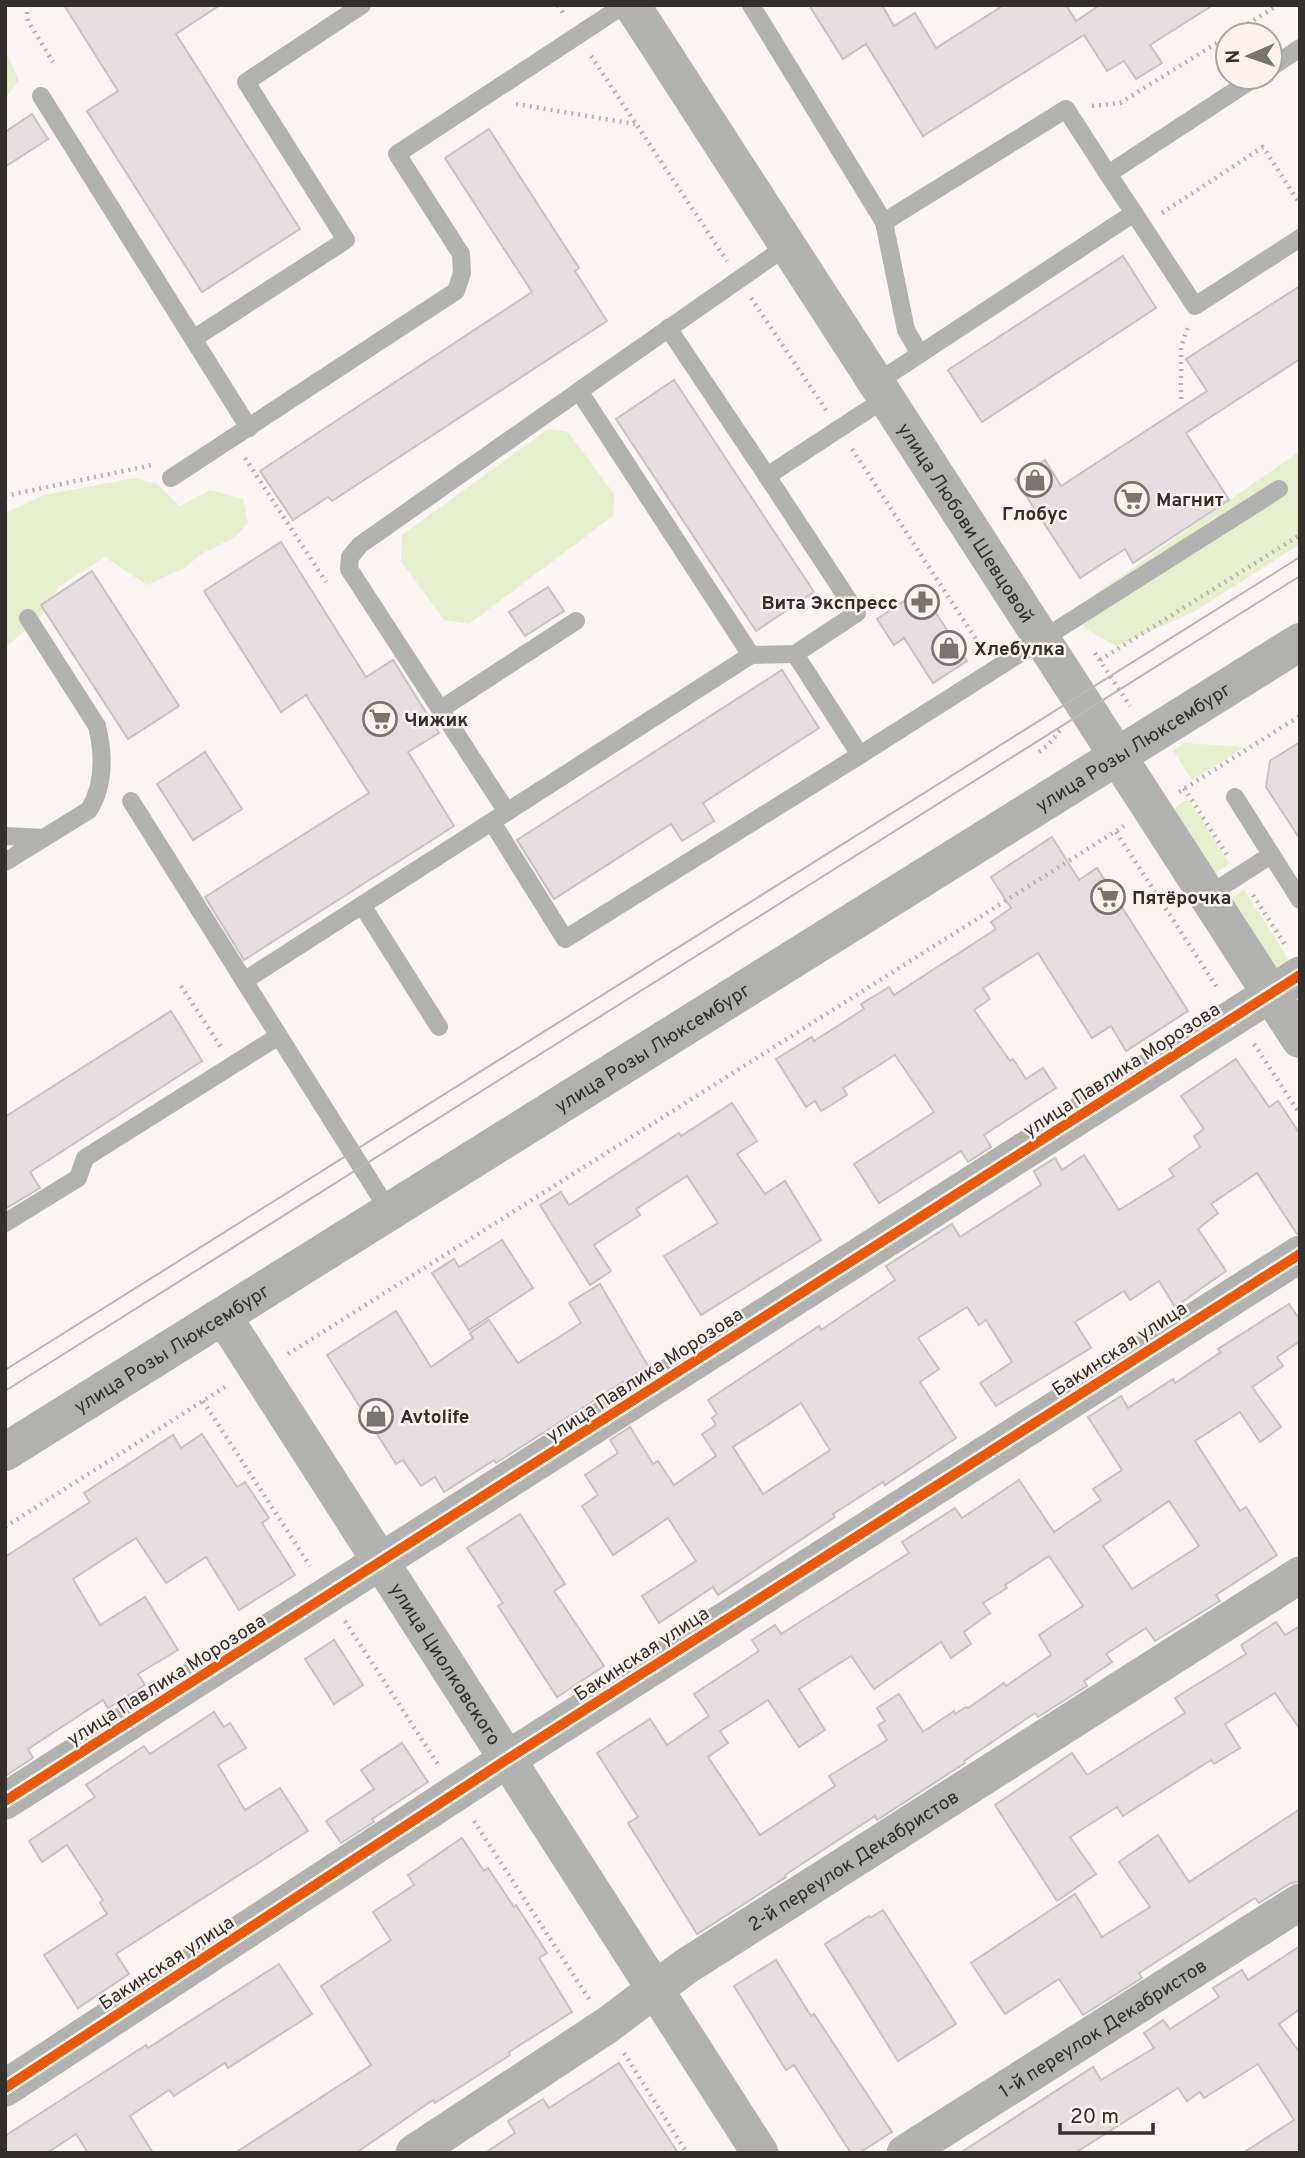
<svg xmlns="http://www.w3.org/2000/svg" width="1305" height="2158" font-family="Overpass,sans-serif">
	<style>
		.green { fill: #e5eecd }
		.building { fill: #e6dde0; stroke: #c6c2c2; stroke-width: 2; fill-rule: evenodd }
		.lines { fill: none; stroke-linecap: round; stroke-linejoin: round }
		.path { stroke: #b6b4b3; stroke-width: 4.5; stroke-dasharray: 2 5; stroke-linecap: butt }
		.service { stroke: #b1b1b0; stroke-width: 18 }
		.minor { stroke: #b1b1b0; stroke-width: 37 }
		.tertiary { stroke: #b1b1b0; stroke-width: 38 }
		.secondary { stroke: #b0b0ae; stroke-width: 38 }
		.tram { stroke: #b9b8b6; stroke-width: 2 }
		.cycleway-casing { stroke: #fdf3ee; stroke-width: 15 }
		.cycleway { stroke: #e8590c; stroke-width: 10 }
		.labels { text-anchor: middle; stroke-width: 5; stroke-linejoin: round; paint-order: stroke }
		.poi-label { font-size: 19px; font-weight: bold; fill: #322f2d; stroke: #fdf3ee; text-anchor: start }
		.street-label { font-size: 19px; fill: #322f2d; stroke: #fdf3ee }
	</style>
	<rect width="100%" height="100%" fill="#faf4f2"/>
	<g class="green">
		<polygon points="5,50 19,80 5,99"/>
		<polygon points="548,429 568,432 614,494 613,516 469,624 444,620 401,561 402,535"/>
		<polygon points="1300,451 1300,544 1192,613 1116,646 1086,629 1078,614 1088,599"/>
		<polygon points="135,478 157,484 180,506 210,490 243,499 248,523 235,537 203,553 184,568 147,585 105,557 58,587 43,614 5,648 7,512 44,495"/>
		<polygon points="1184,743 1245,747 1192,780 1173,750"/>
		<polygon points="1188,799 1230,864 1208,878 1166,814"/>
		<polygon points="1244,890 1295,969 1274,983 1222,903"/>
	</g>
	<g class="building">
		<polygon points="64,5 220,5 176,34 300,229 202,292 87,111 118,91"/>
		<polygon points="809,5 882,5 894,26 915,13 936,48 1004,5 1066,5 1076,21 1100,5 1213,5 1150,45 1162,63 1136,79 1124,61 1107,71 1084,35 923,136 866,44 843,59"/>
		<polygon points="32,114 48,139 5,167 5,132"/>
		<polygon points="489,129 579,268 575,271 607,321 332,501 328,497 293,520 260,471 532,292 445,158"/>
		<polygon points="1123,256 1156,308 982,422 948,370"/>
		<polygon points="1300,286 1300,359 1186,433 1229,500 1133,563 1125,549 1080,578 1015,479 1045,460 1061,486 1207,391 1186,359"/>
		<polygon points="674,380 814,592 756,631 616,419"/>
		<polygon points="281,542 366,677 393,660 439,733 408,752 454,826 244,960 205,897 369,793 306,695 281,712 204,591"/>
		<polygon points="92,571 179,706 128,739 41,605"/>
		<polygon points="548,587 564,611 525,636 509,612"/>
		<polygon points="921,590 967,661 933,683 904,638 894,645 877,619"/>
		<polygon points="782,670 819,728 703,803 714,821 682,841 671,824 554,899 517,840"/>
		<polygon points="1300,742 1300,839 1266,787 1270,761"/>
		<polygon points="205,752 242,809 193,840 157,784"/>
		<polygon points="1052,837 1079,880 1097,868 1188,1011 1126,1051 1111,1026 1092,1038 1038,953 983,988 990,999 974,1010 1010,1061 1013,1059 1026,1079 1043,1068 1056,1088 984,1135 991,1147 976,1157 968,1162 961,1151 879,1203 854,1164 934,1112 895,1055 843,1088 847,1095 821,1111 815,1101 806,1107 776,1059 812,1037 814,1041 864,1009 861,1004 889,987 894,995 996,929 991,922 1011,908 991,877"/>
		<polygon points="171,1011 202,1061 30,1172 40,1188 5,1209 5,1117"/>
		<path d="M1236 1059 1269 1107 1278 1101 1300 1134V1233L1297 1234 1257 1173 1211 1204 1218 1213 1198 1229 1226 1271 1175 1307 1159 1281 1130 1300 1124 1291 1075 1322 1091 1348 996 1406 980 1383 1012 1362 986 1320 979 1325 967 1307 918 1338 939 1369 920 1382 956 1438 885 1485 883 1482 833 1514 835 1517 718 1595 713 1587 659 1623 642 1596 696 1561 668 1518 613 1555 582 1506 598 1495 585 1475 618 1453 610 1440 630 1427 653 1464 658 1461 674 1485 716 1456 702 1434 716 1425 712 1418 717 1414 708 1400 819 1326 821 1330 895 1280 886 1266 952 1224 960 1237 1041 1185 1034 1171 1055 1158 1062 1170 1084 1155 1119 1210 1174 1176 1169 1169 1200 1147 1194 1136 1204 1129 1181 1096ZM801 1403 830 1450 763 1494 733 1447Z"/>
		<polygon points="732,1103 757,1141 737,1154 765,1194 785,1181 821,1240 701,1315 664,1256 718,1223 687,1176 636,1209 640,1215 594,1245 611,1271 590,1285 540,1205 561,1192 569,1205 679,1133 681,1136"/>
		<polygon points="502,1240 533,1288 469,1330 432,1273 454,1259 459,1267"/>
		<polygon points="600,1284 648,1366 496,1463 494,1460 444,1492 435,1477 421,1486 403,1460 396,1464 327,1355 396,1311 431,1367 473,1338 470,1333 489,1320 518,1363 581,1323 569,1303"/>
		<path d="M1289 1304 1300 1320V1341L1277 1357 1283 1366 1252 1387 1281 1427 1260 1442 1240 1412 1195 1441 1240 1511 1246 1507 1277 1555 1216 1595 1220 1601 1155 1641 1146 1628 1106 1654 1112 1662 1084 1681 1087 1686 1038 1717 1035 1713 964 1761 965 1763 877 1820 875 1816 785 1875 786 1877 697 1934 628 1823 638 1817 597 1753 650 1719 667 1745 709 1716 694 1694 759 1651 752 1640 775 1625 781 1634 909 1553 902 1542 955 1508 962 1518 1019 1480 1054 1532 1101 1500 1093 1489 1122 1470 1088 1417 1121 1396 1128 1408 1173 1379 1175 1383 1221 1352 1218 1349ZM1169 1501 1199 1546 1132 1589 1103 1546ZM1049 1556 1083 1606 1039 1635 1051 1655 1006 1686 1004 1683 968 1708 966 1707 955 1714 954 1711 923 1732 899 1694 877 1708 885 1721 878 1725 887 1740 829 1776 835 1786 760 1835 708 1757 728 1743 720 1731 768 1700 799 1747 825 1730 799 1689 851 1656 874 1689 941 1642 951 1658 971 1644 964 1632 990 1613 983 1603 1007 1588 1005 1585Z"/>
		<polygon points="202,1434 237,1487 245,1482 269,1518 262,1523 295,1575 239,1610 206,1557 166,1583 136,1538 73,1579 100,1625 145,1597 178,1650 138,1674 145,1685 108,1708 103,1700 28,1749 33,1758 5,1776 5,1557 90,1502 84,1493 173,1435 181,1448"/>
		<polygon points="520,1514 565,1584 554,1591 604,1666 557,1697 498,1606 503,1603 467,1548"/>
		<polygon points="1276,1622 1285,1635 1300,1626 1300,1729 1275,1693 1225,1724 1240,1748 1214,1764 1211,1760 1123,1816 1117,1807 1070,1837 1096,1874 1057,1901 995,1805 1072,1753 1087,1775 1185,1713 1175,1698 1246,1654 1241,1645"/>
		<polygon points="334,1640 363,1685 334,1704 305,1659"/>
		<polygon points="214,1712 224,1727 230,1723 246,1748 218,1765 245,1810 280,1788 308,1831 116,1954 129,1974 78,2008 44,1955 107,1914 100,1903 103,1900 67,1845 42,1862 29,1841 95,1797 86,1785 144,1746 150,1754"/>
		<polygon points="402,1743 428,1782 372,1819 374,1822 341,1843 326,1821 374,1789 361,1770"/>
		<polygon points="1300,1809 1300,1881 1289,1884 1259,1903 1255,1898 1139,1973 1142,1978 1083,2015 1059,1979 1005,2014 971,1963 1075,1894 1102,1937 1150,1907 1119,1862 1158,1835 1189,1882"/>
		<polygon points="462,1838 484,1871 488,1868 514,1907 516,1905 547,1953 539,1958 572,2012 509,2052 510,2055 435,2103 433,2100 356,2153 235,2153 371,2065 321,1986 391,1940 373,1912 414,1885 408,1875"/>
		<polygon points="883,1910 956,2024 898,2061 825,1944 869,1916 870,1918"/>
		<polygon points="1300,1946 1300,2009 1279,2024 1300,2053 1300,2153 1243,2153 1294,2120 1258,2064 1204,2098 1200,2092 1187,2101 1178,2088 1075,2153 960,2153 1093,2067 1101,2080 1154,2048 1144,2033 1163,2020 1170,2029 1219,1997 1213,1988 1242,1970 1248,1980"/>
		<polygon points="776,1960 811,2016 814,2014 892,2132 859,2153 851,2153 794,2065 786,2070 734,1986"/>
		<polygon points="279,1964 312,2014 228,2068 225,2063 174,2096 169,2090 130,2116 153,2153 88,2153 76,2134 47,2153 5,2153 5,2136 146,2045 148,2048"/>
		<polygon points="619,2063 678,2153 485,2153 515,2133 508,2121 543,2099 549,2108"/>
	</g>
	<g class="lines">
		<g class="path">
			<polyline points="26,5 28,21 53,62"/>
			<polyline points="558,5 565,16"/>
			<polyline points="1230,35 1278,5"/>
			<polyline points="591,56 727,261"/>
			<polyline points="516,104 635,124"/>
			<polyline points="1092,106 1120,103 1228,36"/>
			<polyline points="1162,213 1263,147 1300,204"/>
			<polyline points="751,298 826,410"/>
			<polyline points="1181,399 1181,347 1188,327"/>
			<polyline points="852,449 983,650"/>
			<polyline points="245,458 326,582"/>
			<polyline points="5,496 152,465"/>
			<polyline points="1095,653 1130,706"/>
			<polyline points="1100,660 1300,535"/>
			<polyline points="1039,752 1049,744 1062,728"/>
			<polyline points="1184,788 1227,855"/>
			<polyline points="1179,792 1300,716"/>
			<polyline points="1116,832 1218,989"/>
			<polyline points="1253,895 1286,946"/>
			<polyline points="181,986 221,1047"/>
			<polyline points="1254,1044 1300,1114"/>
			<polyline points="288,1354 1124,826"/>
			<polyline points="203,1401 310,1566"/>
			<polyline points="5,1527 228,1385"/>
			<polyline points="345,1621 439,1766"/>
			<polyline points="474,1821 589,1999"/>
			<polyline points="624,2053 687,2153"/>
		</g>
		<g class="service">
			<polyline points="751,5 884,222 1066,109 1108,174 1256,77"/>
			<polyline points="1270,68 1300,48"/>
			<polyline points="41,96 249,428"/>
			<polyline points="1108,174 1134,213"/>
			<polyline points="884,222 906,330 920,354"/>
			<polyline points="668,328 767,476"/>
			<polyline points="193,339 346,240 246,82 362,5"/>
			<polyline points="876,383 1134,213 1195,306 1300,238"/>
			<polyline points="171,478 456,291 462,273 461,254 397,154 624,5"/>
			<polyline points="795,654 860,755"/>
			<polyline points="751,655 795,654 857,613 767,476 886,398"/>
			<polyline points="441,709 576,621"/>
			<polyline points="1235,797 1300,900"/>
			<polyline points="131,801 389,1211"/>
			<polyline points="507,812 349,569 350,557 360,545 579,391"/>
			<polyline points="492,822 565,939 860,755 1279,489"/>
			<polyline points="5,836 44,838"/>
			<path d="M5 862 89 810C105 784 104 755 97 726L28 618"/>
			<polyline points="1207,896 1271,855"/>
			<polyline points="362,905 439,1027"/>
			<polyline points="244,981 751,655 579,391 787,246"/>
			<polyline points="5,1223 78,1178 85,1158 279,1036"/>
		</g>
		<g class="minor">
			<path id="s1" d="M632 5 1118 757"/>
			<path id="s2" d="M223 1316 760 2153"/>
			<polyline points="5,1801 1300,975"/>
			<polyline points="5,2088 506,1760 1300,1254"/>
			<path id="s3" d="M414 2153 606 2026 685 1967 1300 1575"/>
			<path id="s4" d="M905 2153 1300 1902"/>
		</g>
		<polyline class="tertiary" points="1118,757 1300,1039"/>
		<path class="secondary" id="s5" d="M5 1452 1300 642"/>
		<g class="tram">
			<polyline points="5,1370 1300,557"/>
			<polyline points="5,1391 1300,576"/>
		</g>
		<g class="cycleway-casing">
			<g id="cycleway">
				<polyline points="5,1801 1300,975"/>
				<polyline points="5,2088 506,1760 1300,1254"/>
			</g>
		</g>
		<use href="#cycleway" class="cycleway"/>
	</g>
	<defs>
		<g id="shop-ring" transform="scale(1.75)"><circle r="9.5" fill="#fdf3ee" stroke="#787472" stroke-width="1.5"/><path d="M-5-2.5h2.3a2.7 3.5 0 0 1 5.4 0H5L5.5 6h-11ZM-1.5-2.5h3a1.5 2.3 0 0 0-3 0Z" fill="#787472"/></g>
		<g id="supermarket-ring" transform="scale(1.75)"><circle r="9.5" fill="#fdf3ee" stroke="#787472" stroke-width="1.5"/><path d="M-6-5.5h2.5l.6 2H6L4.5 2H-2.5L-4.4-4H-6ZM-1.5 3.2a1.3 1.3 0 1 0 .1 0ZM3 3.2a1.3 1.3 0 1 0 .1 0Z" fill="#787472"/></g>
		<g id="pharmacy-ring" transform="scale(1.75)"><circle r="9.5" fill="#fdf3ee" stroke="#787472" stroke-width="1.5"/><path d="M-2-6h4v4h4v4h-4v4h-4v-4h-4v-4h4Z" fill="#787472"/></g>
	</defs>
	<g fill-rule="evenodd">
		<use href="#shop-ring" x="1035" y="480"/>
		<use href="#supermarket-ring" x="1132" y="499"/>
		<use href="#pharmacy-ring" x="922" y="602"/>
		<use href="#shop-ring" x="949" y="648"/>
		<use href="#supermarket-ring" x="380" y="719"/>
		<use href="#supermarket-ring" x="1108" y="897"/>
		<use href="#shop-ring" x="376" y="1416"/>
	</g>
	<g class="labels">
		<g class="poi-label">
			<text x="1156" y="506">Магнит</text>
			<text x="1035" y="520" text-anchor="middle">Глобус</text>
			<text x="898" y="609" text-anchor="end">Вита Экспресс</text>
			<text x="974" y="655">Хлебулка</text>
			<text x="404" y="726">Чижик</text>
			<text x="1132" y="904">Пятёрочка</text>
			<text x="400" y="1423">Avtolife</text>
		</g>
		<g class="street-label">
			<text dy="7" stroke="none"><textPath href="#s1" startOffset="616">улица Любови Шевцовой</textPath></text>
			<text dy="7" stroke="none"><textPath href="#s5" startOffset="1330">улица Розы Люксембург</textPath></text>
			<text dy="7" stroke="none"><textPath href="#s5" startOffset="763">улица Розы Люксембург</textPath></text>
			<text transform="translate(1121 1069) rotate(-33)" y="7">улица Павлика Морозова</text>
			<text dy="7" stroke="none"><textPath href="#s5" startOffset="196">улица Розы Люксембург</textPath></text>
			<text transform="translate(1119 1348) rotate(-33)" y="7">Бакинская улица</text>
			<text transform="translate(644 1374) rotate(-33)" y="7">улица Павлика Морозова</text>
			<text transform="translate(641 1653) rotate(-33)" y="7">Бакинская улица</text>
			<text dy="7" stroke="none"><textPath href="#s2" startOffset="413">улица Циолковского</textPath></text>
			<text transform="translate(166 1679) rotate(-32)" y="7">улица Павлика Морозова</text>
			<text dy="7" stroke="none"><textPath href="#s3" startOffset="528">2-й переулок Декабристов</textPath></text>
			<text transform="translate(166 1962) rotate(-33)" y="7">Бакинская улица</text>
			<text dy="7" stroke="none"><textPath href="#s4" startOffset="234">1-й переулок Декабристов</textPath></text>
		</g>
	</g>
	<rect width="1305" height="2158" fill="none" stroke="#322f2d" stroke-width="14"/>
	<g transform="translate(1249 56) rotate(268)"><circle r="33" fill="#fdf3ee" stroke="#aca5a1" stroke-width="2"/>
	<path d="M0-5L12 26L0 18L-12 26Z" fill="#787472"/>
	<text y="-10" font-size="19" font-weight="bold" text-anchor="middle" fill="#322f2d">N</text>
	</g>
	<path d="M1060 2123v10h93v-10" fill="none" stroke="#322f2d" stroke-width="3.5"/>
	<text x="1070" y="2123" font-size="21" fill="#322f2d" stroke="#fdf3ee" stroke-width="5" paint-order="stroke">20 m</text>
</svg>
